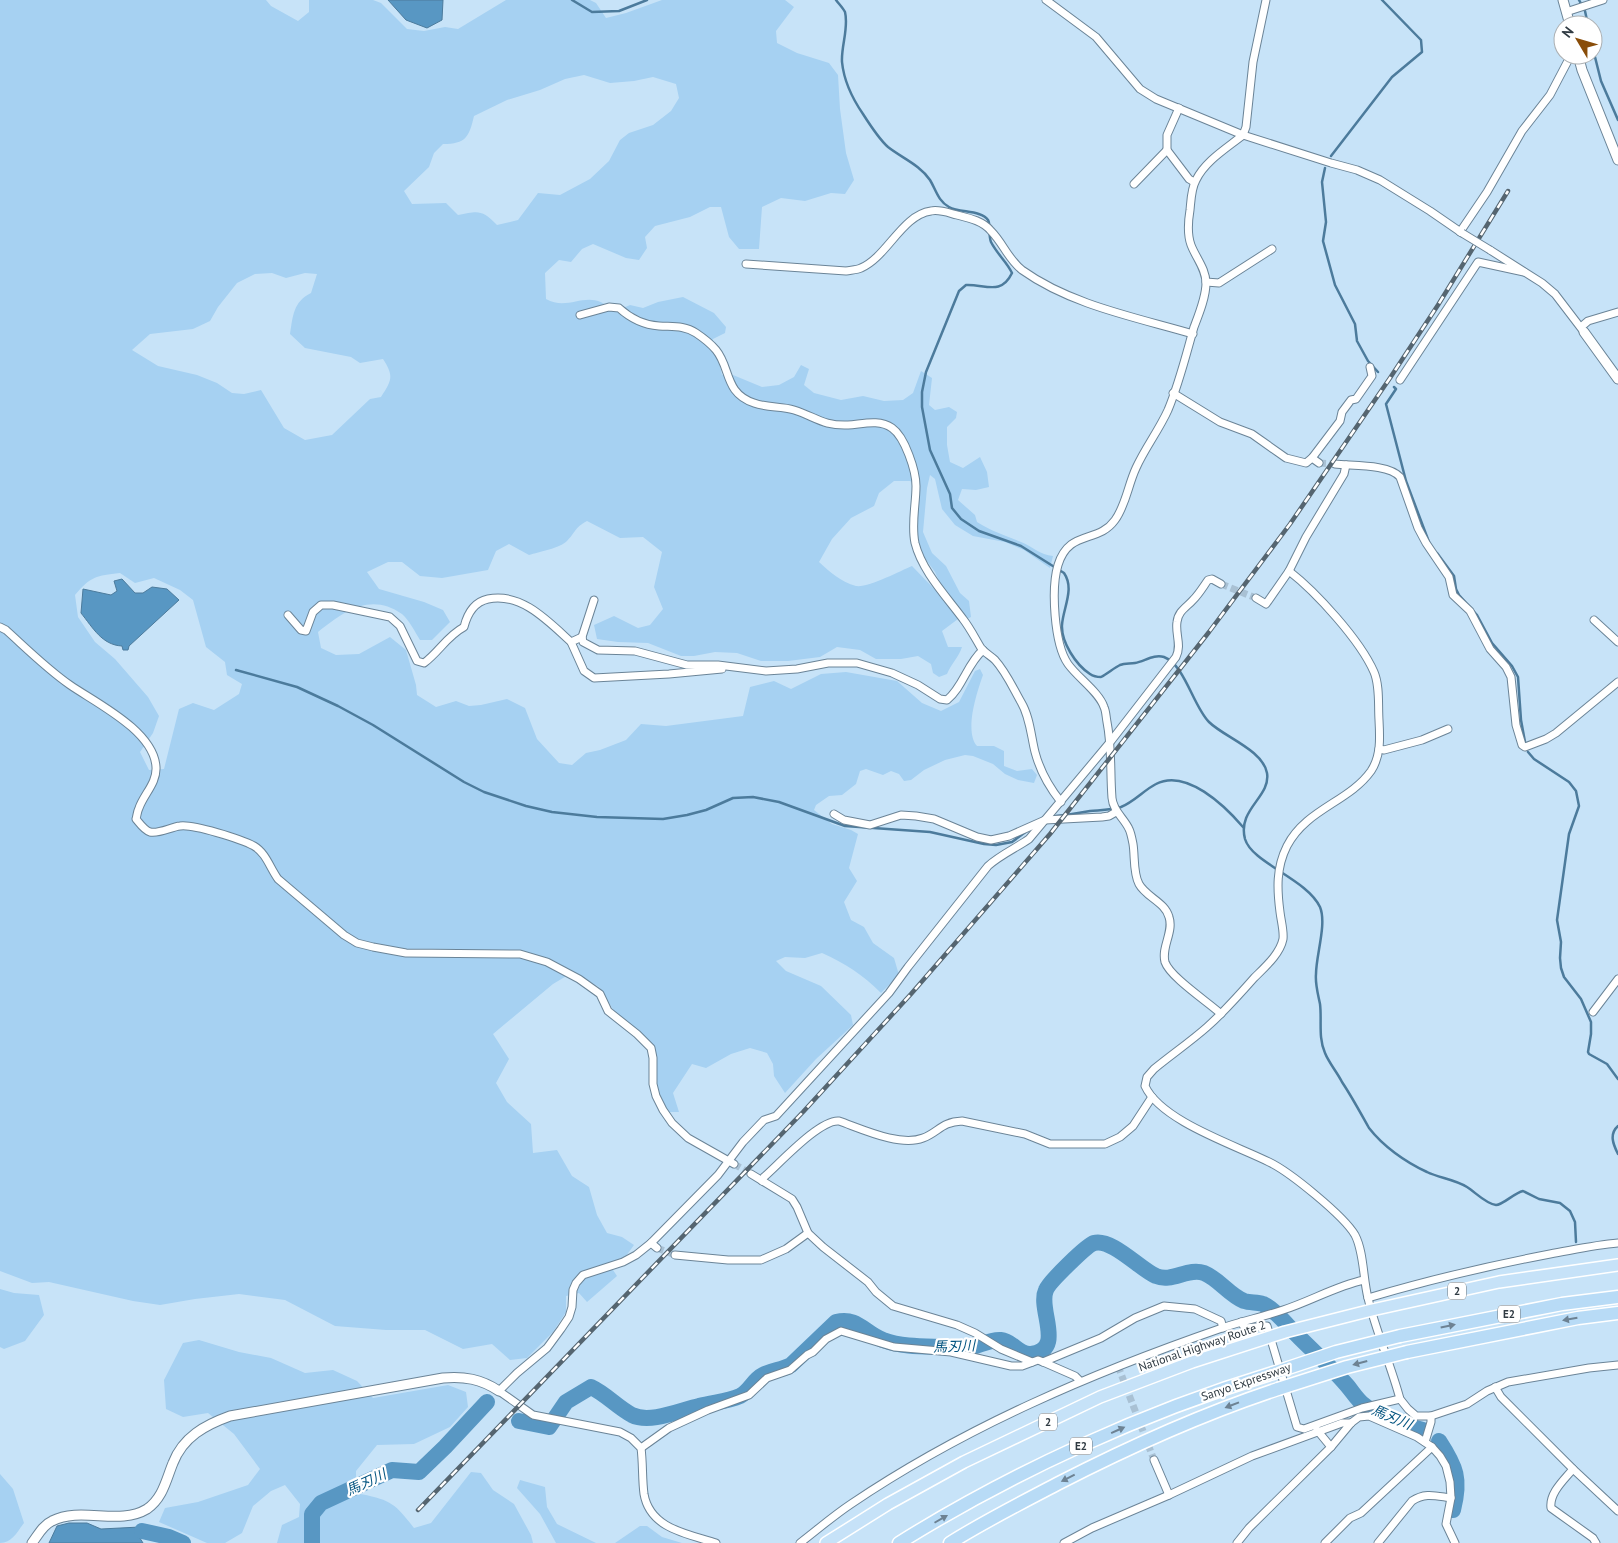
<svg xmlns="http://www.w3.org/2000/svg" width="1618" height="1543" font-family="'PT Sans','Noto Sans JP',sans-serif">
	<style>
		.green { fill: #a6d1f2; fill-rule: evenodd }
		.water { fill: #5897c3; stroke: #4c7b9c }
		.lines { fill: none; stroke-linecap: round; stroke-linejoin: round }
		.stream { stroke: #4c7b9c; stroke-width: 2.5 }
		.river { stroke: #5897c3; stroke-width: 16 }
		.minor-tunnel { stroke: #a9c1d4; stroke-width: 7; stroke-dasharray: 7 3.5; stroke-linecap: butt }
		.minor-casing { stroke: #6b8497; stroke-width: 9 }
		.tertiary-casing { stroke: #6b8497; stroke-width: 11 }
		.trunk-casing { stroke: #fff; stroke-width: 14 }
		.motorway-casing { stroke: #fff; stroke-width: 15 }
		.minor { stroke: #fff; stroke-width: 7 }
		.tertiary { stroke: #fff; stroke-width: 9 }
		.trunk { stroke: #c6e2f8; stroke-width: 11 }
		.motorway { stroke: #b8dbf6; stroke-width: 12 }
		.rail-casing { stroke: #556570; stroke-width: 4.5 }
		.rail { stroke: #fff; stroke-width: 2.5; stroke-dasharray: 8; stroke-linecap: butt }
		.minor-bridge-casing { stroke: #6b8497; stroke-width: 9; stroke-linecap: butt }
		.motorway-bridge-casing { stroke: #fff; stroke-width: 15; stroke-linecap: butt }
		.minor-bridge { stroke: #fff; stroke-width: 7 }
		.motorway-bridge { stroke: #b8dbf6; stroke-width: 12 }
		.oneway { fill: #6d8293 }
		.labels { text-anchor: middle; stroke-width: 4.5; stroke-linejoin: round; paint-order: stroke }
		.shield { fill: #fff; stroke: #6d757b; stroke-width: 1 }
		.shield-label { font-size: 11px; font-weight: bold; fill: #2f3a42 }
		.street-label { font-size: 12px; fill: #2f3a42; stroke: #fff }
		.water-label { font-size: 14px; font-style: italic; fill: #055581; stroke: #fff }
	</style>
	<rect width="100%" height="100%" fill="#c7e3f8"/>
	<g class="green">
		<path d="M0 0H266L271 6 298 21 309 12V0H373L381 3 407 29 424 31 445 27 458 29 506 0H590L596 3 606 18 626 13 662 0H785L794 7 776 31 777 43 797 53 829 63 838 75 840 109 846 153 854 180 845 194 831 193 805 201 781 198 762 207 759 249H739L729 237 721 207H710L690 217 655 226 645 237 647 248 639 260 626 258 593 244 582 249 571 262 559 260 545 273 546 299C571 313 589 285 614 312L630 305 643 308 658 302 683 297 714 313 726 327 725 333 713 339 708 348 718 357 722 375H733L762 387 779 385 794 377 801 365 809 369 804 385 814 393 841 400 863 396 884 401 903 400 913 393 921 371 932 378 929 405 935 410 949 407 957 412 956 418 947 427V445L950 462 963 468 980 457 987 472 989 487 976 490 962 489 958 500 975 515 977 522C993 532 1004 535 1021 542 1032 546 1040 555 1053 556L1050 568 1024 550 1005 542 973 536 955 525 942 509 935 479 930 475 927 488 923 532 932 553 946 566 960 593 969 601 971 617 967 619 940 583 935 572 921 553 917 535V485L910 481H894L879 493 874 506 851 518 832 539 819 562C830 572 841 582 856 586 868 588 900 571 912 566L942 597 958 619 942 631 948 647H962C959 657 951 664 947 674L939 677 933 673 931 664 918 656 901 659H876L860 650 837 647 820 657 788 661H761L737 653 715 652 694 656H681L648 643 618 642 597 639 594 625 614 616 638 628 650 625 663 609 654 587 662 552 643 537 620 538 587 521C574 528 576 532 567 541 560 548 539 552 529 555L509 544 496 551 488 570 442 578 420 576 402 562H388L367 572 379 589 424 602 443 610 450 622 432 640H420C415 632 409 620 402 614 371 592 344 611 318 632L321 648 336 655 359 654 390 637 406 650 416 685 417 695 436 707 456 701 469 706 481 705 507 699 525 708 537 739 559 763 572 765 586 753 600 750 626 740 641 724 666 726 743 716 750 687 774 681 791 689 821 674 846 672 897 681 922 703 941 711 959 702 975 671 980 669 983 675C977 692 964 731 977 746H994L1004 751V766L1017 771 1032 769 1037 775 1034 783 1018 780 1005 774 993 764 973 756 965 755 945 760 924 770 911 780 904 781 899 774 891 771 883 775 866 769 860 771 856 784 842 795 829 796 816 805 814 810 832 824 851 830 858 834 849 868 857 881 844 902 851 920 864 927 873 943 894 958 899 975 881 993C862 974 846 964 822 953L805 958 785 957 776 961 786 971 821 986 851 1015 853 1025 816 1059 785 1093 774 1076 773 1064 767 1053 750 1048 731 1054 706 1068 692 1064 673 1093 679 1112H668L656 1089 655 1049 638 1031 616 1014 599 987 573 972 553 984 493 1034 509 1059 496 1083 507 1102 531 1124 533 1153 557 1150 572 1176 589 1187 597 1215 607 1233 622 1237 634 1245 626 1256 609 1264 617 1276 587 1302 579 1293 566 1296V1312L553 1332 527 1358 510 1360 492 1344 463 1349 425 1330H386L335 1326 285 1300 239 1294 195 1299 160 1305 133 1301 49 1282 32 1283 0 1271ZM584 75 610 83 634 81 653 77 676 84 679 98 671 111 653 125 629 133 620 140 609 161 590 179 560 195 538 193 518 220 497 225C482 209 478 211 458 215L446 203 412 204 404 191 429 167 434 153 443 144C466 144 469 137 474 116L507 100 540 90 565 79ZM272 273 286 278 305 273 317 274 311 293C293 302 293 316 290 334L305 348 351 357 360 363 383 359C394 376 392 380 381 397L370 399 332 435 305 440 284 428 261 390 244 394 232 393 217 383 197 375 158 366 132 350 150 334 193 329 210 321 218 307 237 283 255 274ZM120 573 135 583 154 578 180 590 193 600 206 647 225 662 227 675 242 684 239 694 214 710 193 703 179 709 164 769 149 770 140 752 153 733 159 716 148 697 115 659 95 642 78 617 75 595C91 576 96 576 120 573Z"/>
		<polygon points="0,1289 14,1293 39,1295 44,1315 25,1341 4,1349 0,1347"/>
		<path d="M199 1340 239 1352 271 1358 305 1373 333 1370 357 1381 373 1398 448 1385 466 1392 468 1407 450 1427 414 1444 377 1445 356 1471V1493C390 1500 393 1501 414 1528L431 1523 471 1472 481 1473 493 1490 514 1504 531 1535 533 1543H277L282 1525 299 1517 300 1504 285 1485 271 1491 253 1506 242 1533 225 1543H207L159 1522 165 1508 198 1502 248 1485 260 1469 234 1434 208 1413 183 1417 166 1409 164 1380 183 1343Z"/>
		<path d="M0 1474 13 1489 24 1523C17 1532 12 1543 0 1543Z"/>
		<polygon points="520,1480 545,1487 547,1507 557,1524 596,1543 556,1543 540,1514 517,1488"/>
		<polygon points="640,1526 647,1526 662,1537 682,1543 615,1543"/>
	</g>
	<g class="water">
		<polygon points="388,0 443,0 442,20 427,28 406,20"/>
		<path d="M122 579 135 593H143L152 587 167 589 179 600 129 646 128 650H123L122 646C102 645 93 628 81 613L83 589 111 595 117 591 114 581Z"/>
		<polygon points="69,1523 87,1523 101,1529 140,1527 144,1534 138,1535 143,1543 49,1543 57,1526"/>
	</g>
	<g class="lines">
		<g class="stream">
			<polyline points="572,0 592,12 619,11 647,0"/>
			<path d="M836 0C839 4 843 8 845 12 849 28 841 46 842 62 844 82 852 98 863 114 870 125 879 139 888 147 902 158 920 165 930 180 936 190 938 201 949 207 960 213 981 210 988 220 991 225 988 234 991 242 997 254 1007 262 1012 273 1001 296 985 284 966 285L959 291 926 372 922 392V407L930 450 950 494 952 508 961 519 979 531 1021 546 1064 573C1075 589 1063 608 1062 625 1061 642 1076 665 1090 674 1093 676 1097 677 1101 677 1107 674 1114 668 1120 665 1125 663 1130 664 1135 663 1145 661 1154 654 1164 657 1185 665 1193 706 1209 722 1224 737 1263 750 1267 773 1271 797 1237 809 1245 839 1252 863 1307 879 1320 907 1327 924 1316 955 1316 974 1315 984 1318 994 1320 1004 1322 1019 1318 1038 1325 1053 1329 1063 1337 1072 1342 1082 1352 1097 1360 1112 1369 1128 1383 1146 1405 1162 1427 1172 1439 1178 1454 1179 1467 1187 1475 1192 1486 1204 1496 1205 1503 1205 1514 1193 1523 1191L1539 1199 1560 1203 1570 1211 1575 1222 1576 1242"/>
			<polyline points="1579,0 1585,11 1588,25"/>
			<polyline points="1593,49 1601,81 1618,120"/>
			<polyline points="1331,156 1392,77 1422,52 1421,40 1382,0"/>
			<polyline points="1325,168 1322,182 1326,222 1323,241 1335,285 1355,324 1357,341 1368,361 1378,372"/>
			<polyline points="1394,387 1396,389 1386,404 1406,481 1429,542"/>
			<polyline points="1437,553 1454,576 1456,589 1459,595 1477,615 1492,643 1512,666 1518,677 1521,720 1525,742"/>
			<polyline points="236,670 297,687 338,706 373,725 464,782 484,792 526,806 552,812 597,817 663,819 687,815 706,810 733,798 753,797 779,802 845,826 930,832 984,844 996,845 1012,842 1027,831"/>
			<polyline points="1528,752 1534,759 1569,782 1576,791 1579,806 1569,834 1557,920 1561,942 1560,958 1561,968 1564,977 1581,999 1591,1022 1591,1034 1588,1052 1589,1054 1607,1064 1618,1079"/>
			<path d="M1056 816C1068 815 1079 813 1090 811 1101 810 1111 810 1121 807 1134 802 1144 790 1156 784 1186 768 1225 806 1243 827"/>
			<path d="M1618 1126C1609 1134 1613 1144 1618 1154"/>
		</g>
		<g class="river">
			<path d="M519 1421 549 1427 566 1402 591 1387C606 1394 617 1407 632 1415 650 1424 681 1410 699 1406 713 1402 727 1402 740 1396 750 1391 753 1380 763 1375 772 1370 782 1370 791 1365L836 1322C858 1317 863 1332 883 1340 905 1348 927 1346 950 1347 956 1347 963 1349 968 1348 979 1346 990 1339 1001 1340 1013 1341 1018 1355 1031 1354 1066 1350 1037 1309 1046 1290 1049 1282 1087 1245 1094 1243 1112 1238 1141 1270 1156 1276 1172 1283 1188 1267 1204 1273 1219 1279 1229 1295 1244 1301 1250 1303 1257 1302 1263 1304 1275 1309 1289 1328 1299 1337 1314 1352 1330 1366 1344 1382 1351 1389 1356 1399 1364 1405 1380 1418 1403 1425 1423 1430"/>
			<path d="M1439 1441C1456 1467 1461 1479 1453 1510"/>
			<polyline points="142,1531 169,1537 183,1543"/>
			<polyline points="312,1543 312,1514 321,1503 392,1470 419,1472 445,1447 487,1402"/>
		</g>
		<g class="minor-tunnel">
			<polyline points="1319,463 1335,464"/>
			<polyline points="1221,584 1256,598"/>
			<polyline points="734,1164 751,1174"/>
			<polyline points="657,1248 675,1255"/>
			<polyline points="1118,1366 1154,1460"/>
		</g>
		<g class="minor-casing">
			<g id="minor">
				<polyline points="1046,0 1096,37 1140,89 1156,99 1243,135 1331,163 1357,170 1380,180 1430,211 1462,233"/>
				<polyline points="1566,12 1603,0"/>
				<polyline points="1179,108 1167,135 1167,150 1189,179 1194,182"/>
				<polyline points="1134,184 1167,150"/>
				<polyline points="1460,232 1487,192 1522,131 1550,95 1571,55"/>
				<polyline points="1490,250 1542,283 1555,294 1584,332"/>
				<path d="M746 264 846 271C851 270 857 270 861 268 887 257 902 215 931 211 939 209 949 213 957 215 969 218 983 221 991 231 1003 243 1008 259 1022 270 1071 305 1135 317 1193 334"/>
				<polyline points="1206,282 1219,283 1272,249"/>
				<path d="M580 315 609 307 619 308C630 318 644 325 659 326 672 327 684 325 696 333 702 337 711 344 716 350 731 368 724 393 754 403 767 408 781 406 794 410 816 417 823 426 848 425 863 424 879 419 892 428 905 437 916 471 916 486 916 505 911 524 915 543 922 571 946 596 963 619 970 628 975 638 981 648 985 653 991 656 995 660 1006 672 1013 688 1021 702 1030 717 1031 736 1035 752 1040 771 1049 787 1061 802"/>
				<polyline points="1581,327 1588,321 1618,312"/>
				<polyline points="1400,380 1478,262 1524,272"/>
				<polyline points="1173,393 1220,422 1252,434 1286,458 1306,463 1312,458 1340,421 1342,412 1351,400 1356,399 1372,376 1370,367"/>
				<polyline points="1312,458 1319,463"/>
				<path d="M1335 464C1352 466 1389 464 1400 477L1418 528 1426 543 1449 577 1453 595 1470 611 1490 649 1506 667 1511 677 1516 725 1522 745 1525 747 1546 739 1556 733 1618 682"/>
				<path d="M1289 571C1316 592 1360 640 1374 672 1380 686 1378 705 1379 720 1380 738 1381 756 1371 771 1349 802 1306 809 1287 846 1276 868 1277 889 1280 912 1281 921 1284 931 1283 939 1280 954 1265 967 1254 978 1239 995 1224 1012 1207 1027 1190 1042 1171 1055 1154 1069L1147 1077 1145 1086C1161 1121 1235 1145 1269 1162 1290 1172 1344 1216 1355 1235 1364 1252 1363 1279 1368 1298 1376 1332 1391 1365 1400 1399L1408 1409 1416 1416H1431L1467 1404 1487 1391 1508 1382 1589 1368 1618 1365"/>
				<polyline points="1256,598 1266,604 1289,571 1306,537 1344,474 1346,465"/>
				<path d="M594 600 582 637 583 642 598 650 635 651 687 665H718L766 671 797 669 828 663H857L892 673 918 685 940 699 947 700C963 687 967 664 983 650"/>
				<path d="M288 615 301 630 306 631 313 612 321 605H333L390 617 400 626 417 661 424 663C439 652 447 636 464 627 467 615 474 602 488 599 521 592 548 621 571 642"/>
				<polyline points="1594,620 1618,642"/>
				<path d="M0 627 6 630C27 649 47 669 70 685 96 703 154 731 156 767 157 783 144 794 139 808 137 812 137 816 136 819 141 825 144 830 150 832 159 834 171 827 180 826 193 824 241 839 254 846 266 853 270 868 278 879L344 935 357 943 373 947 406 953 520 954 547 962 579 979 600 994 608 1011 637 1034 651 1048 653 1058V1084L656 1096 663 1110 672 1123 688 1138 734 1164"/>
				<polyline points="582,637 571,642 584,671 594,678 669,674 722,669"/>
				<polyline points="1379,749 1384,750 1422,740 1448,729"/>
				<polyline points="834,814 844,820 870,825 901,815 916,816 934,819 977,837 991,840 1009,836 1045,820 1102,817 1109,816 1116,812"/>
				<polyline points="1593,1012 1618,979"/>
				<path d="M1221 1014C1208 1002 1170 977 1165 962 1161 947 1174 932 1169 917 1165 902 1146 897 1139 884 1133 873 1135 856 1133 844 1132 839 1131 833 1129 829 1124 818 1113 811 1112 798 1110 772 1112 747 1107 722 1106 717 1106 711 1104 707 1099 692 1078 678 1068 664 1054 644 1051 588 1058 565 1069 529 1098 544 1115 520 1126 505 1128 485 1136 468 1145 448 1159 430 1168 410 1179 384 1186 355 1194 327 1199 314 1206 297 1206 283 1206 269 1196 258 1191 245 1187 234 1188 222 1190 210 1191 201 1191 189 1196 180 1205 161 1227 148 1243 135L1246 127 1253 62 1266 0"/>
				<polyline points="751,1174 792,1199 797,1207 808,1233 823,1247 868,1282 876,1292 893,1306 957,1325 975,1333 1001,1349 1032,1362"/>
				<path d="M762 1181 764 1177C780 1163 820 1119 839 1121 862 1129 900 1147 923 1138 939 1132 941 1122 962 1121L1025 1134 1050 1144H1105L1120 1137 1133 1126 1152 1097"/>
				<polyline points="651,1243 657,1248"/>
				<polyline points="675,1255 728,1260 761,1260 786,1249 808,1233"/>
				<path d="M1368 1298C1428 1280 1488 1266 1550 1254 1573 1250 1594 1245 1618 1243"/>
				<polyline points="1241,1322 1245,1328 1267,1326 1297,1427 1304,1429 1362,1408 1400,1399"/>
				<polyline points="1043,1362 1101,1338 1135,1318 1164,1306 1195,1309 1221,1321 1223,1328"/>
				<polyline points="1495,1387 1501,1397 1573,1469 1618,1511"/>
				<polyline points="1317,1430 1331,1447"/>
				<polyline points="1425,1442 1431,1422 1431,1416"/>
				<polyline points="641,1448 669,1428 708,1410 749,1395 767,1378 790,1370 807,1355 813,1352 826,1339 841,1331 894,1347 951,1352 1011,1366 1022,1366 1038,1360 1043,1362 1075,1376 1080,1381"/>
				<polyline points="1154,1460 1169,1495"/>
				<path d="M1573 1469C1564 1480 1549 1493 1551 1508L1593 1538 1596 1543"/>
				<path d="M716 1543C688 1534 650 1529 644 1494 642 1479 643 1463 641 1448L631 1438 620 1432 533 1415 499 1391 517 1373 547 1348 561 1329 569 1317 572 1307 573 1290 576 1283 583 1275 623 1262 636 1255 651 1243 718 1175 743 1142 764 1120 776 1116 889 993 908 967 988 866C1000 855 1016 848 1029 839L1111 741 1176 657C1182 645 1175 634 1177 622 1178 611 1187 607 1193 600 1199 594 1203 587 1208 580L1212 579 1221 584"/>
				<path d="M800 1543C817 1530 833 1516 851 1504 965 1427 1092 1373 1222 1328 1242 1321 1263 1317 1283 1310 1311 1301 1336 1286 1364 1280"/>
				<polyline points="1064,1543 1092,1528 1169,1495 1252,1456 1342,1423 1351,1423"/>
				<polyline points="1237,1543 1249,1528 1331,1447 1351,1423 1359,1417 1369,1416 1417,1437 1432,1447 1440,1456 1446,1466 1450,1482 1451,1498 1446,1524 1455,1543"/>
				<polyline points="1325,1543 1350,1518 1361,1513 1432,1447"/>
				<path d="M1378 1543 1412 1501C1425 1492 1436 1496 1451 1498"/>
			</g>
		</g>
		<g class="tertiary-casing">
			<g id="tertiary">
				<polyline points="1563,0 1570,25"/>
				<polyline points="1578,55 1582,70 1618,160"/>
				<polyline points="1584,332 1618,379"/>
				<path d="M32 1543C38 1535 43 1525 52 1521 81 1506 119 1526 147 1509 163 1498 166 1480 173 1463 183 1437 205 1425 230 1416L443 1378C464 1376 481 1379 499 1391"/>
			</g>
		</g>
		<g class="trunk-casing">
			<polyline id="trunk" points="826,1543 888,1504 964,1462 1100,1397 1192,1362 1285,1332 1372,1310 1499,1282 1618,1265"/>
		</g>
		<g class="motorway-casing">
			<g id="motorway">
				<polyline points="1400,1336 1562,1304 1618,1297"/>
				<polyline points="1407,1352 1578,1318 1618,1313"/>
				<path d="M899 1543C1013 1472 1144 1412 1273 1373"/>
				<path d="M950 1543C985 1521 1021 1503 1057 1484 1129 1447 1202 1414 1278 1389"/>
			</g>
		</g>
		<use href="#minor" class="minor"/>
		<use href="#tertiary" class="tertiary"/>
		<use href="#trunk" class="trunk"/>
		<use href="#motorway" class="motorway"/>
		<g class="rail-casing">
			<polyline id="rail" points="418,1510 803,1112 911,994 1050,834 1209,632 1290,524 1390,378 1438,305 1508,191"/>
		</g>
		<use href="#rail" class="rail"/>
		<g class="minor-bridge-casing">
			<polyline id="minor-bridge" points="1462,233 1490,250"/>
		</g>
		<g class="motorway-bridge-casing">
			<g id="motorway-bridge">
				<polyline points="1273,1373 1336,1352 1400,1336"/>
				<polyline points="1278,1389 1347,1367 1407,1352"/>
			</g>
		</g>
		<use href="#minor-bridge" class="minor-bridge"/>
		<use href="#motorway-bridge" class="motorway-bridge"/>
	</g>
	<defs><path id="oneway-solid" d="M-6-.8H1V-3.2L6.5 0L1 3.2V.8H-6Z" transform="scale(1.25)"/></defs>
	<g class="oneway">
		<use href="#oneway-solid" transform="translate(1570 1319) rotate(170)"/>
		<use href="#oneway-solid" transform="translate(1448 1326) rotate(-12)"/>
		<use href="#oneway-solid" transform="translate(1360 1363) rotate(165)"/>
		<use href="#oneway-solid" transform="translate(1232 1405) rotate(159)"/>
		<use href="#oneway-solid" transform="translate(1118 1430) rotate(-24)"/>
		<use href="#oneway-solid" transform="translate(1068 1478) rotate(153)"/>
		<use href="#oneway-solid" transform="translate(941 1519) rotate(-30)"/>
	</g>
	<g class="labels">
		<g class="shield">
			<rect x="1448" y="1282.5" width="18" height="17" rx="4"/>
			<rect x="1498" y="1305.5" width="22" height="17" rx="4"/>
			<rect x="1039" y="1413.5" width="18" height="17" rx="4"/>
			<rect x="1070" y="1437.5" width="22" height="17" rx="4"/>
		</g>
		<g class="shield-label">
			<text x="1457" y="1295">2</text>
			<text x="1509" y="1318">E2</text>
			<text x="1048" y="1426">2</text>
			<text x="1081" y="1450">E2</text>
		</g>
		<g class="street-label">
			<text transform="translate(1202 1346) rotate(-19)" y="4">National Highway Route 2</text>
			<text transform="translate(1246 1382) rotate(-19)" y="4">Sanyo Expressway</text>
		</g>
		<g class="water-label">
			<text transform="translate(954 1346) rotate(-2)" y="5">馬刃川</text>
			<text transform="translate(1392 1417) rotate(23)" y="5">馬刃川</text>
			<text transform="translate(366 1482) rotate(-25)" y="5">馬刃川</text>
		</g>
	</g>
	<g transform="translate(1578 40) rotate(308)"><circle r="24" fill="#ffffff" stroke="#acb0b3"/>
	<path d="M0-4L9 19L0 12L-9 19Z" fill="#894d09"/>
	<text y="-8" font-size="14" font-weight="bold" text-anchor="middle" fill="#2f3a42">N</text>
	</g>
</svg>
